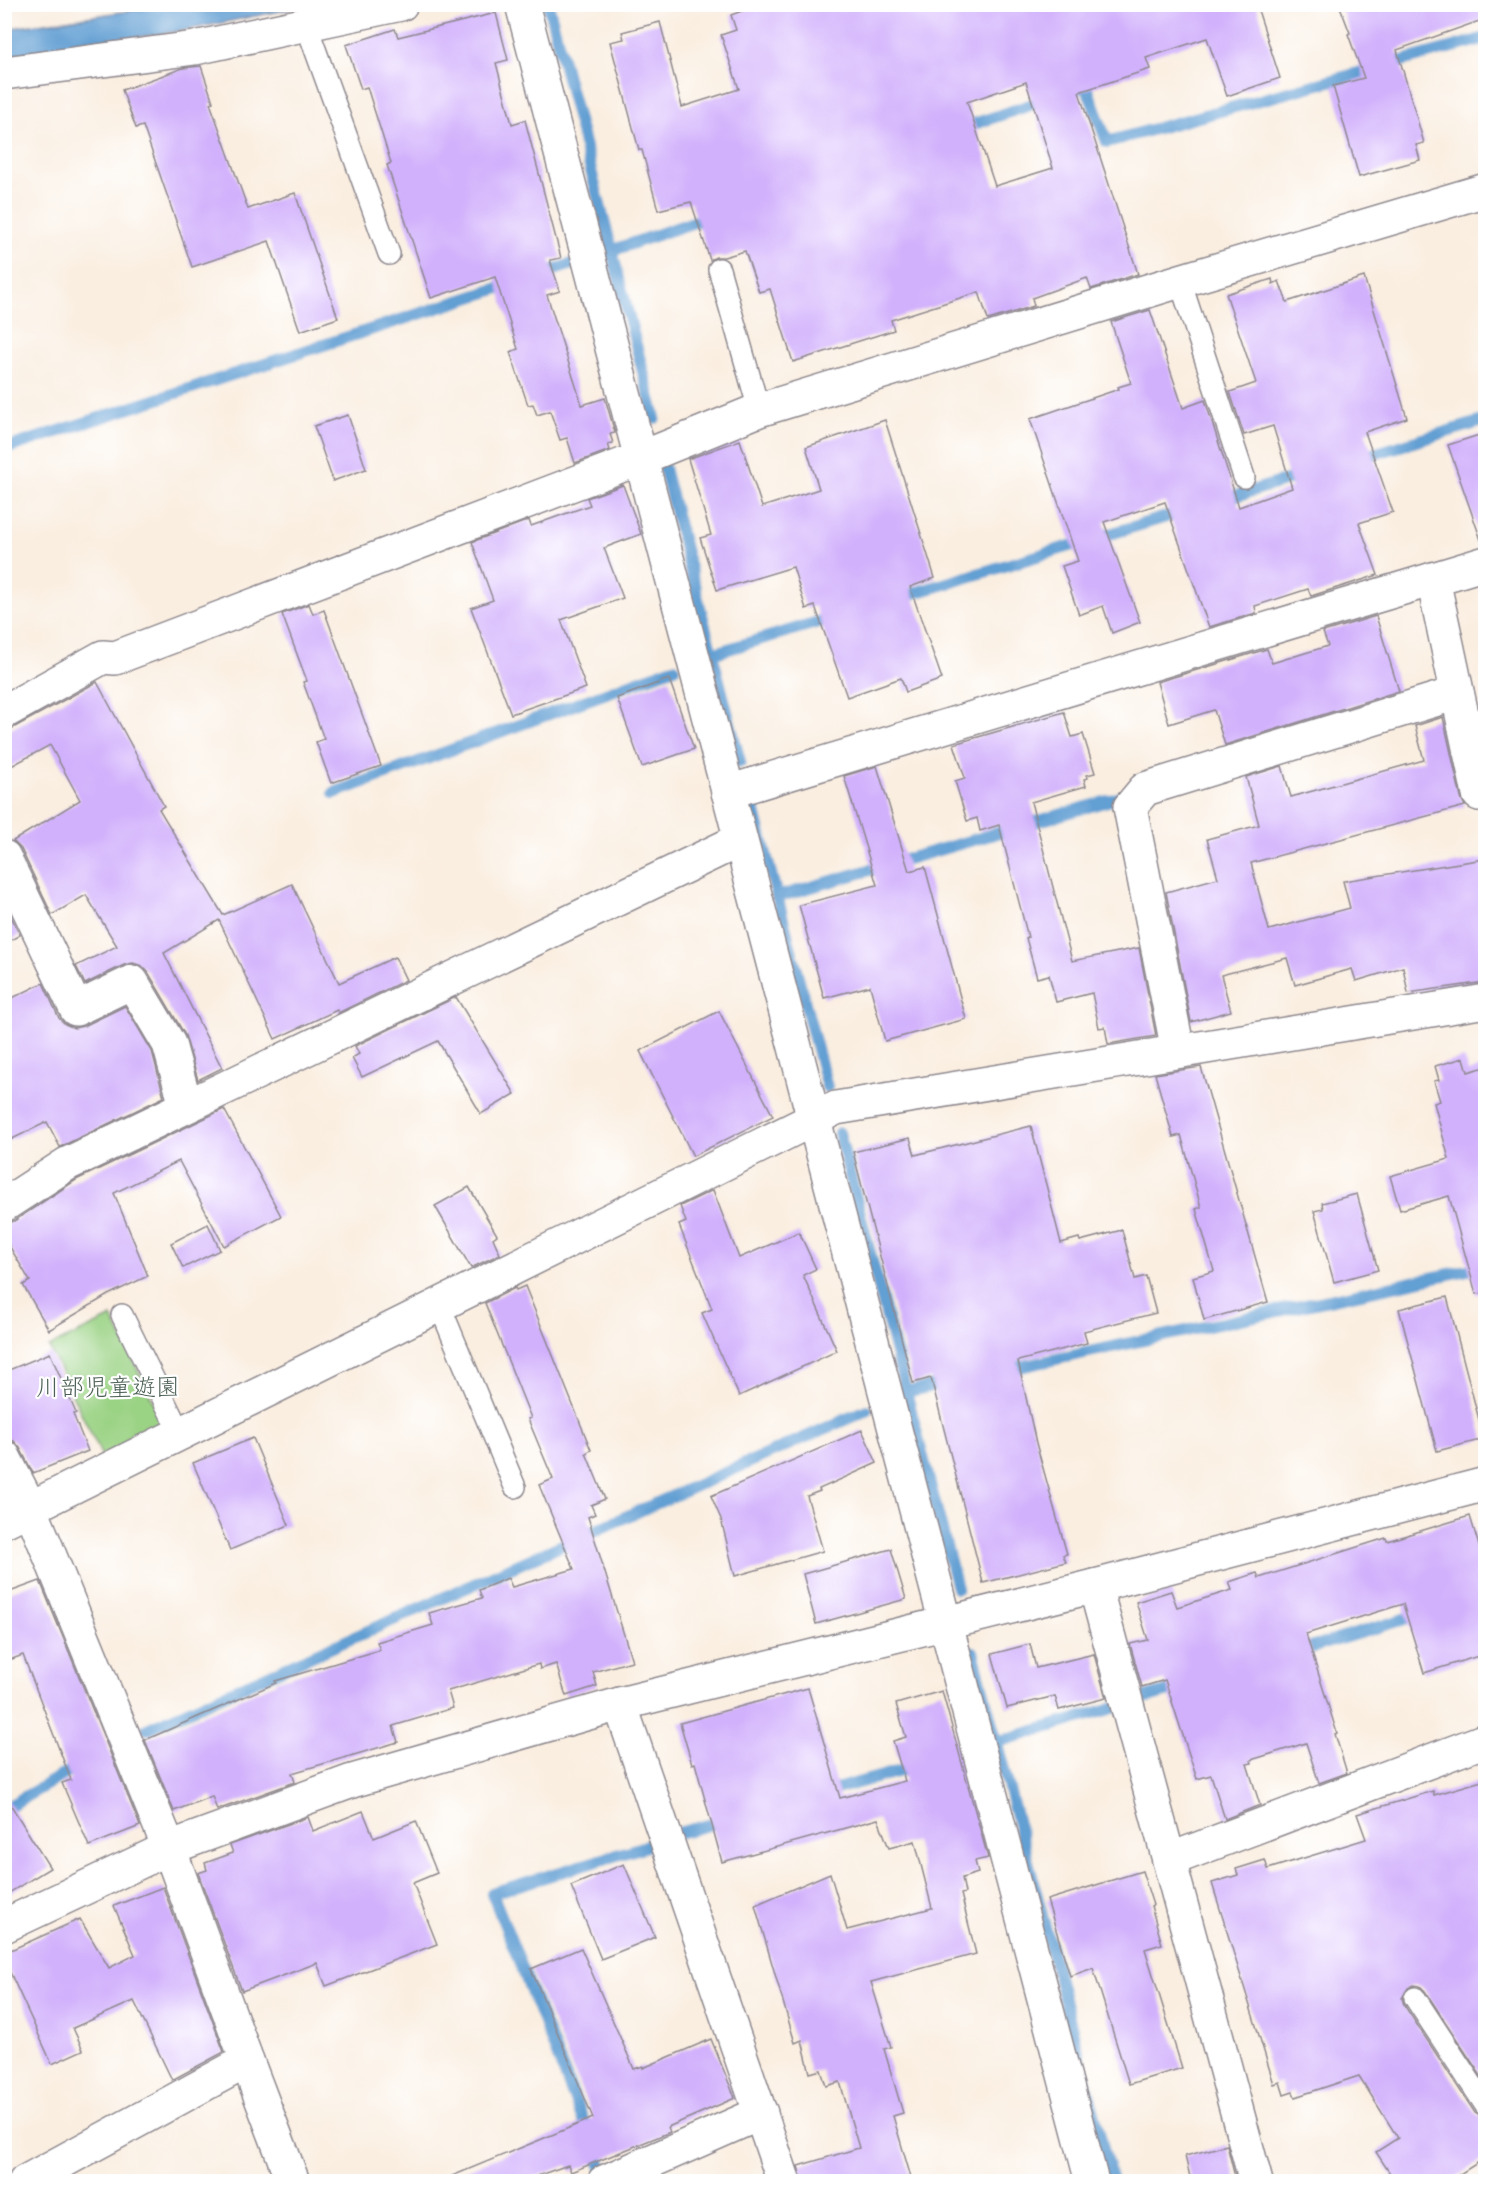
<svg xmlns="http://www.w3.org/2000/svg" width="1490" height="2186" font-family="Dekko,'Klee One',sans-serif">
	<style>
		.green { fill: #9bd385; stroke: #5e7a60; stroke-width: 1.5 }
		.water { fill: #629fd3; stroke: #426087; stroke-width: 1.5 }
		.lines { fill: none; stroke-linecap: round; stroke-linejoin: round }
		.stream { stroke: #629fd3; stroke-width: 12 }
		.building { fill: #d1b1fc; fill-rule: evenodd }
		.service-casing { stroke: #8e888e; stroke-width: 24 }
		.minor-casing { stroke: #8e888e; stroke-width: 36 }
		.tertiary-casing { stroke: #8e888e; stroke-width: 36 }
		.service { stroke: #fff; stroke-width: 21 }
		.minor { stroke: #fff; stroke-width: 33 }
		.tertiary { stroke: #fff; stroke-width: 33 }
		.labels { text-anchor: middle; stroke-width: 4.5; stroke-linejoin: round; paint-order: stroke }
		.park-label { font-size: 24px; fill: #4c6055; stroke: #fff }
	</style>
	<rect width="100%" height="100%" fill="#fff"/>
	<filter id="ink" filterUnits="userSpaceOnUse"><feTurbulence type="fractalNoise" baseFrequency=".0167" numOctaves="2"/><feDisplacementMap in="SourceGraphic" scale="12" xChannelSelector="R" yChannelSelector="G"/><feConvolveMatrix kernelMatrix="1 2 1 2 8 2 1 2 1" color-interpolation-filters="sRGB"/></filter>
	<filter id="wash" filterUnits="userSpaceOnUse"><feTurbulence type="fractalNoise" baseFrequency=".008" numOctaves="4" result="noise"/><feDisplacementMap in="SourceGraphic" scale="24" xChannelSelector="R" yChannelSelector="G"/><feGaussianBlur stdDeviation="1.35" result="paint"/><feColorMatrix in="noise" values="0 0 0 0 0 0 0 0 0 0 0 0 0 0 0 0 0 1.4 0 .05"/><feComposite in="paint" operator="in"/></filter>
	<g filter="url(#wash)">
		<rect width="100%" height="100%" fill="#faeee0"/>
		<polygon class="green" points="112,1317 166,1428 103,1458 49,1347"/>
		<polygon class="water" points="169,5 311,5 186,30 5,57 5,29"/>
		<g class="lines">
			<g class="stream">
				<polyline points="548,4 655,418"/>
				<polyline points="1076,89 1086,85 1107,142 1486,38"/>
				<polyline points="959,129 1048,99"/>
				<polyline points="605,253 711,216"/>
				<polyline points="539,275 572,264"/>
				<polyline points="4,449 514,283"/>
				<polyline points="1357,459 1486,420"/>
				<polyline points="664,468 740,762"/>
				<polyline points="1220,501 1303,475"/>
				<polyline points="898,598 1186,511"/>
				<polyline points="712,654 835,617"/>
				<polyline points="334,793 674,668"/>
				<polyline points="753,805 827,1087"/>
				<polyline points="777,897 1118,798"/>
				<polyline points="839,1133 957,1588"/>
				<polyline points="1006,1370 1486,1266"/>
				<polyline points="900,1393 948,1383"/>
				<polyline points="973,1652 1112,2182"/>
				<polyline points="1294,1653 1421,1614"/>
				<polyline points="1144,1698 1183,1687"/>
				<polyline points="147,1729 867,1410"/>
				<polyline points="997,1742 1113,1708"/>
				<polyline points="822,1793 918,1766"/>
				<polyline points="4,1809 82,1764"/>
				<polyline points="678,1833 727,1820"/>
				<polyline points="603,2170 492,1893 653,1844"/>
			</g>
		</g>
		<g id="blocks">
			<g class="building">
				<path d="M761 4H1256L1280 78 1227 96 1207 38 1146 58 1150 69 1079 92 1138 274 1091 289 1087 278 1032 298 1034 306 988 320 979 292 891 320 894 330 793 362 770 289 759 292 745 251 724 257H716L710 260 691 202 658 210 642 150H639L610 42 624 39 622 32 660 22 682 107 739 89 721 35 736 30 731 15ZM1026 82 1053 168 995 186 967 102Z"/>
				<polygon points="1339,4 1485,4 1485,19 1397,50 1424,143 1416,145 1420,160 1359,177 1333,86 1364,78 1348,34 1350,33"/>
				<polygon points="496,13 508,60 496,63 512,124 525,120 561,258 550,260 560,291 547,295 582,405 605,398 615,433 610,434 613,443 608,444 610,450 575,463 567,438 560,440 550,411 537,415 533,404 528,405 510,352 518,349 495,277 431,298 387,165 391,163 367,87 361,89 346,45 395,29 398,37"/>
				<polygon points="201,66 213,102 210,103 248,209 295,193 338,318 300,331 269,241 192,267 143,126 136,128 122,90 183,68"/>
				<polygon points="1364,277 1407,418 1365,432 1393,512 1359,523 1378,575 1311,596 1308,589 1255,606 1256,613 1209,627 1165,502 1104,522 1140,622 1112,633 1103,606 1079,615 1062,566 1078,561 1030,419 1119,389 1118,387 1131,383 1111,322 1150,310 1183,408 1205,400 1239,507 1292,488 1273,426 1244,435 1230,392 1256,383 1226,294 1272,279 1273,284 1279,281 1287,302"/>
				<polygon points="348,415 366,469 333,481 314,426"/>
				<polygon points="885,420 935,578 910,587 942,679 906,692 901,678 847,697 815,606 806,609 793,567 717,590 700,538 711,535 688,459 740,440 762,507 819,489 806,447"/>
				<polygon points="1479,435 1485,455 1485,539 1481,540 1448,445"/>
				<polygon points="623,485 641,534 604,548 623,598 561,620 586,688 511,714 471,608 493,600 472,542 529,520 531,526 590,505 587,498"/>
				<polygon points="309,604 313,614 324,610 381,766 331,783 316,742 324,739 303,682 307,681 282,614"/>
				<polygon points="1376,616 1399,691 1225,745 1214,710 1169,724 1157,682 1267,649 1272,663 1328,646 1323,632"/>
				<polygon points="669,679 694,749 642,767 617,698"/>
				<polygon points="97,682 164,806 159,809 223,915 292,884 339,983 395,957 406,980 338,1013 337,1010 275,1039 219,920 164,953 222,1068 198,1080 185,1035 148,972 142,966 133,963 124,965 85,984 76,966 117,946 86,895 52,915 21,849 13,841 80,800 50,745 4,770 4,731 13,728"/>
				<polygon points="1064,712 1072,737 1083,734 1095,773 1087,775 1088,778 1084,779 1086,786 1031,802 1072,961 1139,948 1156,1036 1108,1044 1105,1027 1099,1028 1092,993 1056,1002 1049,975 1037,978 1026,938 1028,937 999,825 980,831 977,818 967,821 955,781 965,778 954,744"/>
				<polygon points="1443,717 1461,798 1465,806 1251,863 1269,930 1350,908 1343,881 1485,859 1485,982 1408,993 1403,967 1356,981 1352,969 1295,985 1287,958 1221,975 1231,1011 1191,1022 1166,892 1218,878 1207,839 1259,825 1246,777 1282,766 1291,797 1424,760 1415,726"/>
				<polygon points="877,766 909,871 925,867 966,1019 885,1041 870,986 824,998 799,905 877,885 844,776"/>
				<polygon points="4,902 20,935 4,944"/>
				<polygon points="43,983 59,1018 65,1024 74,1028 84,1026 125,1006 152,1051 164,1097 60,1147 47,1122 4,1143 4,1002"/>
				<polygon points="456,997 515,1094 481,1114 438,1041 362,1077 352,1058 359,1054 355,1046"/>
				<polygon points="719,1011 773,1116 693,1156 640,1051"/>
				<polygon points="1464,1058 1468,1072 1485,1067 1485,1293 1476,1294 1449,1196 1400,1210 1390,1176 1449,1159 1434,1103 1440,1101 1434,1081 1439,1080 1435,1066"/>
				<polygon points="1201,1067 1268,1302 1204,1320 1193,1277 1214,1271 1196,1209 1201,1207 1181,1135 1173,1137 1155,1074"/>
				<polygon points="224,1109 281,1216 224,1246 179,1161 114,1193 148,1276 108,1295 49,1330 23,1285 30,1281 4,1237 4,1224 14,1221 76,1180"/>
				<polygon points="1031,1126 1061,1243 1079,1238 1080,1241 1122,1230 1135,1279 1146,1276 1156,1313 1084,1331 1087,1343 1018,1361 1036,1443 1067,1554 1063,1555 1066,1562 983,1583 931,1378 913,1383 853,1152 910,1138 915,1155"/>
				<polygon points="469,1187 497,1235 493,1238 500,1254 471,1268 435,1206"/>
				<polygon points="713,1190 739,1258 799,1232 816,1269 803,1275 837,1351 739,1396 702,1313 712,1309 679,1225 686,1222 680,1206"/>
				<polygon points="1357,1194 1378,1270 1334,1282 1314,1211 1323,1209 1322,1203"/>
				<polygon points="208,1224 220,1250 183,1268 171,1243"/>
				<polygon points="525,1286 591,1450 586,1453 605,1499 591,1505 595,1514 588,1517 632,1661 593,1672 597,1686 566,1696 556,1664 540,1669 539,1664 448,1691 453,1708 393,1726 398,1742 292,1773 295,1782 217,1810 212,1796 174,1811 145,1740 276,1683 275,1681 380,1650 377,1642 433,1625 429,1613 482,1598 479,1590 508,1578 512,1587 574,1569 539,1485 553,1479 528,1419 531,1418 485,1303 515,1288 516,1290"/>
				<polygon points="1447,1297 1484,1439 1437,1451 1399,1309"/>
				<polygon points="50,1353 76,1413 73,1414 88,1451 33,1473 20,1448 14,1441 4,1438 4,1372"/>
				<polygon points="862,1430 877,1463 819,1489 820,1491 807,1496 823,1551 735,1576 721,1519 711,1496"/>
				<polygon points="253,1438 289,1525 230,1550 193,1463"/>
				<polygon points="1470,1516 1485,1566 1485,1654 1424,1673 1403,1604 1306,1634 1337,1733 1335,1734 1347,1773 1319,1783 1306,1743 1251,1760 1252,1763 1247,1764 1260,1805 1225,1819 1211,1775 1197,1779 1165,1680 1142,1687 1130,1644 1148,1640 1136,1602 1171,1591 1177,1607 1232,1590 1229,1582 1257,1573 1259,1578 1386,1538 1387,1541"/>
				<polygon points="891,1549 906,1599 816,1624 803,1574"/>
				<polygon points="40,1581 140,1826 89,1846 62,1783 71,1780 23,1655 4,1662 4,1594"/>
				<polygon points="1030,1644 1036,1668 1094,1654 1106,1698 1059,1710 1055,1696 1007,1708 992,1654"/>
				<polygon points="808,1688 840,1798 905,1781 893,1741 906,1737 896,1704 942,1691 988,1858 975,1861 978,1873 962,1878 965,1893 961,1894 976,1954 871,1982 891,2047 884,2049 903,2113 893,2116 912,2181 802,2181 798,2166 859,2148 840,2082 826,2086 821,2070 810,2073 802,2040 795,2043 755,1905 830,1873 847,1930 932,1908 915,1841 889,1848 878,1819 722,1862 695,1763 692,1764 680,1723"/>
				<polygon points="1485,1780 1485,2082 1425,1991 1420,1986 1414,1985 1408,1988 1402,1998 1404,2005 1475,2113 1485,2119 1485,2158 1449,2181 1395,2181 1376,2152 1398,2138 1359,2076 1295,2097 1293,2092 1284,2095 1280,2082 1274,2084 1212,1883 1238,1875 1236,1869 1265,1860 1268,1869 1366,1839 1357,1814 1433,1791 1434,1795"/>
				<polygon points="4,1794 50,1868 4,1896"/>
				<polygon points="363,1811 374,1838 416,1821 437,1873 413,1883 437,1944 326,1986 317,1963 242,1991 198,1873 207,1870 205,1863 233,1853 230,1845 308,1817 313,1831"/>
				<polygon points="624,1864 655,1937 601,1959 571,1886"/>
				<polygon points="1142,1871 1153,1905 1151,1906 1162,1944 1145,1949 1182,2068 1129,2084 1093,1968 1070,1976 1047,1900"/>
				<polygon points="163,1887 224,2052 172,2080 134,2001 73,2028 83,2050 52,2064 4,1959 4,1953 80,1919 109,1968 135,1955 114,1906"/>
				<polygon points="581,1948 634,2069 643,2066 643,2068 711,2039 735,2098 668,2127 670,2132 571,2172 568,2165 523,2181 440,2181 593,2118 531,1969"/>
				<polygon points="1227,2145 1236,2181 1191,2181 1185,2156"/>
			</g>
		</g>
	</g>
	<g filter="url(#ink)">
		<use href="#blocks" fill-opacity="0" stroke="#8e888e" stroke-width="1.5"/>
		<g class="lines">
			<g class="service-casing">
				<g id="service">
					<polyline points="306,24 389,254"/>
					<polyline points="719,269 759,410"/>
					<polyline points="1180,281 1244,477"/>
					<polyline points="439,1304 515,1487"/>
					<polyline points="122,1315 180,1433"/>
					<polyline points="1415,1998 1486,2106"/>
				</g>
			</g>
			<g class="minor-casing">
				<g id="minor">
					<polyline points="522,4 1092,2182"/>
					<polyline points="4,73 195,48 401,4"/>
					<polyline points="1433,579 1479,794 1486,792"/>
					<polyline points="4,712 103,657 115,658 641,458 759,410 1180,281 1486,190"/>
					<polyline points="728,792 1486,563"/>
					<polyline points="4,857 76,1009 132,982 169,1044 186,1106"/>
					<polyline points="1178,1051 1130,807 1145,789 1457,693"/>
					<polyline points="4,1205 67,1164 740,840"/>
					<polyline points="4,1457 30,1507 169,1848 247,2061 293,2182"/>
					<polyline points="4,1521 836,1108 1486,1001"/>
					<polyline points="1095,1586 1256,2182"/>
					<polyline points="620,1704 784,2182"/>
					<polyline points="1169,1860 1486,1740"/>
					<polyline points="25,2182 247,2061"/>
					<polyline points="604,2182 761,2113"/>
				</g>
			</g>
			<g class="tertiary-casing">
				<polyline id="tertiary" points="4,1926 169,1848 352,1781 620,1704 1095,1586 1486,1484"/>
			</g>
			<use href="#service" class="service"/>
			<use href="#minor" class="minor"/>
			<use href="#tertiary" class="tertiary"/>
		</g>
	</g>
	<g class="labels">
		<g class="park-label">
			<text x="108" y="1395">川部児童遊園</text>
		</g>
	</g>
	<rect width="1490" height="2186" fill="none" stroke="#fff" stroke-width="24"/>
</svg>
